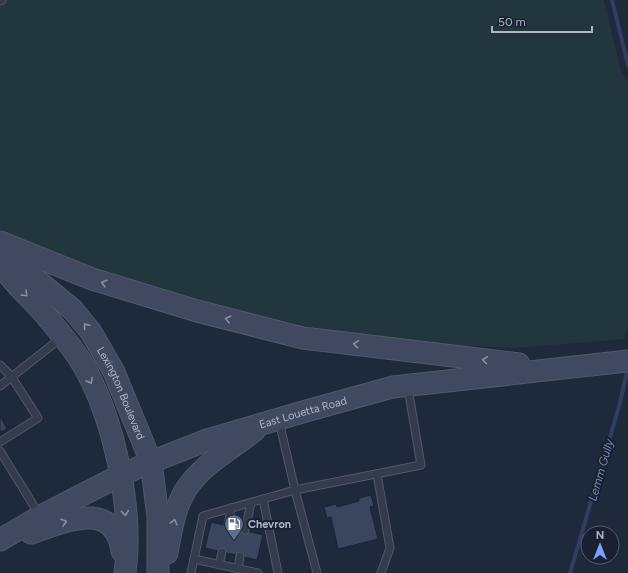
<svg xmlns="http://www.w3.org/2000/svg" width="628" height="573" font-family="Figtree,sans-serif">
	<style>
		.green { fill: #21373d }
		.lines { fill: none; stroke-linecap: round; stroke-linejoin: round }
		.stream { stroke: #2f3f63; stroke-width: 4 }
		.building { fill: #3b455d; stroke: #1b2233 }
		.lane-casing { stroke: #51586a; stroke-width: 9 }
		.secondary-casing { stroke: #51586a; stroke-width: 23 }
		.lane { stroke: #333b4c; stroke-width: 7 }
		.secondary { stroke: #414960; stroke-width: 21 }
		.oneway { stroke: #888fa4 }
		.labels { text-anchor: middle; stroke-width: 4; stroke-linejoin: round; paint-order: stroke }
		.street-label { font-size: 11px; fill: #aeb5c8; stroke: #192031 }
		.poi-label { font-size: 11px; font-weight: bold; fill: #aeb5c8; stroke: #192031; text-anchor: start }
		.water-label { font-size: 12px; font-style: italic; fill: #7387b3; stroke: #192031 }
	</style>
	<rect width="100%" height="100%" fill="#1f293c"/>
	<polygon class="green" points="0,0 604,0 621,71 628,82 628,325 625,339 513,348 427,344 342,333 145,292 0,233"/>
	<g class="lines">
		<g class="stream">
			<polyline points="612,0 628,65"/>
			<polyline points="570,573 620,403 628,367"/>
		</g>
	</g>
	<g class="building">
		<polygon points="0,416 7,429 0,432"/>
		<polygon points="371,495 374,506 370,507 378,539 338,549 331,517 327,518 324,507 336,504 337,507 359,501 359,498"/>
		<polygon points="211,522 263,535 257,560 205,548"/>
	</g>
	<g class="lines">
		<g class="lane-casing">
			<g id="lane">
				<polyline points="0,1 2,0"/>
				<polyline points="0,365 11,376 38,418 0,442"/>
				<polyline points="0,386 61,338"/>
				<polyline points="0,451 40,516"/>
				<polyline points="377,474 390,548 381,573"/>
				<polyline points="263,499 278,573"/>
				<polyline points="228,526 231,508"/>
				<polyline points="245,530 251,503"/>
				<polyline points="194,559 258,573"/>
				<polyline points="219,565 222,552"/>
				<polyline points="238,569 240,556"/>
				<polyline points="191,573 203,516 295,490 279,421"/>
				<polyline points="317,573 295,490 421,465 408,388"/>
			</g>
		</g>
		<g class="secondary-casing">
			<g id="secondary">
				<polyline points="0,242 92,279 197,311 303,338 519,364"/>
				<path id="s1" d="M0 258 22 268 73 310 91 332 114 372 151 462 158 517V573"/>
				<path d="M0 264C12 281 26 294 40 309 51 321 61 334 71 347 112 401 134 507 125 573"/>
				<path d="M31 533C65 522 113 498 122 551"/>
				<path id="s2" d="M0 540 41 516 121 475 151 462 207 440 306 411 393 387 628 361"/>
				<path d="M167 553C171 532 174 509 185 491 201 465 231 449 254 431"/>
			</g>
		</g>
		<use href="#lane" class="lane"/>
		<use href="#secondary" class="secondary"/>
	</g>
	<defs><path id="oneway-chevron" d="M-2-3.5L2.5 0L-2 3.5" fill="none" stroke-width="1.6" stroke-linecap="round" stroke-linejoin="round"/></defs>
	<g class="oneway">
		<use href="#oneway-chevron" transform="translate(104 283) rotate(-163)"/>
		<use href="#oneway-chevron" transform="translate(25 294) rotate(45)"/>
		<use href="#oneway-chevron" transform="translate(228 319) rotate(-166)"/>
		<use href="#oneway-chevron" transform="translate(86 326) rotate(-131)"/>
		<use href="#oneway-chevron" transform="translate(356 344) rotate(-173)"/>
		<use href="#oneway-chevron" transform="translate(485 360) rotate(-173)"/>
		<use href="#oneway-chevron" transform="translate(90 381) rotate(63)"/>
		<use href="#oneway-chevron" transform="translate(125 513) rotate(85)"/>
		<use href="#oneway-chevron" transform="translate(64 522) rotate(-16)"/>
		<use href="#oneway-chevron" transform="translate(174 522) rotate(-76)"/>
	</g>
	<defs>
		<g id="fuel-pin" transform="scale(1)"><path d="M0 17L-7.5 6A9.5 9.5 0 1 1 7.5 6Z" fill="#5c6f8a" stroke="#192031"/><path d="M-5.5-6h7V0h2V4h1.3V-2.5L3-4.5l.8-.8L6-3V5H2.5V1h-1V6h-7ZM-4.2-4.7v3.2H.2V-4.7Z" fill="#fff"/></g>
	</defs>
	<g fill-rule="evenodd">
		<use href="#fuel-pin" x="234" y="524"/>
	</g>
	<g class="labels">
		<g class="street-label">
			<text dy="4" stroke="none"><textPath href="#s1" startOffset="187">Lexington Boulevard</textPath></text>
			<text dy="4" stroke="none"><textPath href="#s2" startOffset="330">East Louetta Road</textPath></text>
		</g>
		<g class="poi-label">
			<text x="248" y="528">Chevron</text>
		</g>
		<g class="water-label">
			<text transform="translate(601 470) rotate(-74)" y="4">Lemm Gully</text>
		</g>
	</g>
	<g transform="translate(600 545)"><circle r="19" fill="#192031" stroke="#555c6d"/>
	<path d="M0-3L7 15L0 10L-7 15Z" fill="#7ca1ff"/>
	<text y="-6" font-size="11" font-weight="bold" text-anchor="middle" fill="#aeb5c8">N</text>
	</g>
	<path d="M492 26v6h100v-6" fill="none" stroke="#aeb5c8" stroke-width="2"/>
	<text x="498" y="26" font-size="12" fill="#aeb5c8" stroke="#192031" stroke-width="3" paint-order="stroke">50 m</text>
</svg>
